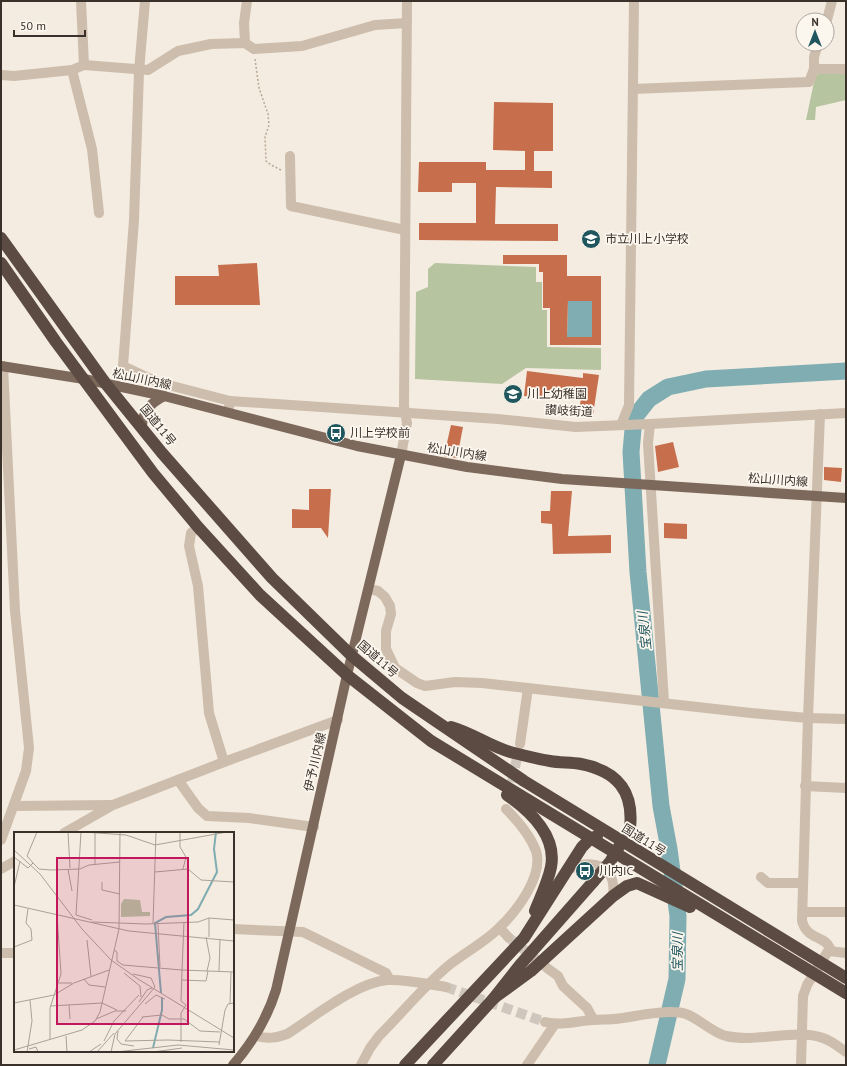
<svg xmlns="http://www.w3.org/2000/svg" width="847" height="1066" font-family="'PT Sans','Noto Sans JP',sans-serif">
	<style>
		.green { fill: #b6c4a0 }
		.water { fill: #7fadb1 }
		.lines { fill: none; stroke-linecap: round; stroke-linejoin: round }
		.river { stroke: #7fadb1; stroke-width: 17 }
		.building { fill: #c76f4c; fill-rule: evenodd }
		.minor-tunnel { stroke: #cfc7bd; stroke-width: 10; stroke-dasharray: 10 5; stroke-linecap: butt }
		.path { stroke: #b9a796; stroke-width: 1.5; stroke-dasharray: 2 2; stroke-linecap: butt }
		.minor { stroke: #cdbdac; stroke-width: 10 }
		.major { stroke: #7d695c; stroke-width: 10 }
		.highway { stroke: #5c4b42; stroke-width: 12 }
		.highway-bridge { stroke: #5c4b42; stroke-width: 12 }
		.labels { text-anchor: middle; stroke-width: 3.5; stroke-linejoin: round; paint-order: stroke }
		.poi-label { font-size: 12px; fill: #3b312b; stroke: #fbf6ee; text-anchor: start }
		.street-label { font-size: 12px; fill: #3b312b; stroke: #fbf6ee }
		.water-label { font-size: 13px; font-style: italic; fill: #20565d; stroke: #fbf6ee }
		.inset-river { fill: none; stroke: #7fadb1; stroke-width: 2 }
		.inset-road { fill: none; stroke: #aaa198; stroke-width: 1 }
		.view { fill: #c2185b; fill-opacity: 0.15; stroke: #c2185b; stroke-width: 2 }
		.inset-edge { fill: none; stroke: #3b312b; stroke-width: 2 }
	</style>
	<rect width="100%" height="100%" fill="#f4ece1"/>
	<g class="green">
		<polygon points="819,73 846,73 846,100 816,107 815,120 806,120 815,77"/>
		<polygon points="435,263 536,267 536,282 542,282 542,310 547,310 547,347 601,348 601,370 526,368 502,384 415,379 416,292 428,287 428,269"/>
	</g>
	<polygon class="water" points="568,301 592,301 592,337 567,337"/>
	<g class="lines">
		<polyline class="river" points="657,1065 677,979 678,916 669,849 661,806 638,572 631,452 634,418 649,399 668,387 706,379 846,371"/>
	</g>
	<g class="building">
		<polygon points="494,102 553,103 553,151 534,151 534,171 552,171 552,188 496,187 495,224 558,224 558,241 419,240 419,223 476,223 476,183 452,183 452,192 418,192 419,162 486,162 486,170 525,170 525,151 493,150"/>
		<path d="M503 255H567V276H601V345H550V308H543V272H539V264H503ZM568 301H592V337H567Z"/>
		<polygon points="257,263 260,305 175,305 175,276 219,276 218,265"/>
		<polygon points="527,371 583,378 583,373 599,375 593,415 579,413 581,397 546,392 545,399 524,396"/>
		<polygon points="451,425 463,427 457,458 444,456"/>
		<polygon points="673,442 679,467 658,472 655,446"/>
		<polygon points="824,467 842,468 841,482 824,480"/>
		<polygon points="309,489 331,489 328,538 321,528 292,528 292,509 309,510"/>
		<polygon points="551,491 572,491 568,536 611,535 611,553 553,554 552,524 541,523 541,511 550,511"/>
		<polygon points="664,523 687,524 687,539 664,538"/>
	</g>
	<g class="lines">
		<g class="minor-tunnel">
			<polyline points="509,797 519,748"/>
			<polyline points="508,937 546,967"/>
			<polyline points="446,987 545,1022"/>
		</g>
		<polyline class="path" points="255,59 259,88 268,114 269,125 265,137 266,161 271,165 281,170"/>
		<g class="minor">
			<polyline points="81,1 84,65"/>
			<polyline points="145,1 139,71 134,220 123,366 157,382 230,401"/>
			<polyline points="827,20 832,1"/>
			<polyline points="245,43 244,23 247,1"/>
			<polyline points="814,69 814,57 818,44"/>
			<polyline points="72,70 92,149 99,213"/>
			<polyline points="1,75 14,76 72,70 84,65 148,70 178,51 211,44 245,43 254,49 302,46 375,25 407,23"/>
			<polyline points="633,89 809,82 814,69 846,69"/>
			<polyline points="290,156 291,206 405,230"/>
			<polyline points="228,412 230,401 498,419 576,427 650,424 846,413"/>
			<polyline points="820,414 808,718 846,719"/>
			<polyline points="650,424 648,443 664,702"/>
			<polyline points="621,425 629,405 634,1"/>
			<polyline points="401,455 407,423 404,406 407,1"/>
			<polyline points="198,527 191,533 189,546 198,586 209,713 224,762"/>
			<path d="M369 589 378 591 385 597 390 606 391 614 386 631V649L395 668 417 683 425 686 455 682 482 683 751 713 808 718 802 921C807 940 824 935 830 948L807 985 803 996 801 1065"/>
			<polyline points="520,744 528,688"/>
			<polyline points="178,780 198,808 207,816 249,818 314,827"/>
			<polyline points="805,786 846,788"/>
			<polyline points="14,806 112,805"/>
			<polyline points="64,833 113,805 224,762 338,720"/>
			<polyline points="1,840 26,771 29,748 15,611 3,366"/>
			<polyline points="1,869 15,861"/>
			<path d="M566 871C591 857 617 864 613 896"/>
			<polyline points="761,877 768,883 803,883"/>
			<polyline points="803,912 846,912"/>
			<polyline points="500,928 508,937"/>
			<polyline points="233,929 303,932 386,973 390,980"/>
			<polyline points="829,951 846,953"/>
			<polyline points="1,953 15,953"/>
			<polyline points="547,968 558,976 563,986 587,1008 593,1019"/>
			<path d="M545 1022C562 1026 576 1021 593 1020 600 1019 607 1020 614 1019 628 1018 642 1014 656 1013 665 1012 678 1011 686 1014 700 1019 711 1032 726 1036 757 1043 796 1028 823 1038 832 1041 839 1047 846 1052"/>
			<path d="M256 1036C268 1039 276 1038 287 1034 314 1017 355 983 387 980 406 979 427 984 446 987"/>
			<path d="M361 1065 370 1048 379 1036C402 1013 423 987 448 966 464 953 484 943 499 928 516 912 544 876 536 851 530 835 518 821 506 809"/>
			<polyline points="527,1065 555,1024"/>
		</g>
		<g class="major">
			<polyline points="1,366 84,379 164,396 357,446 467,467 562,479 846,498"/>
			<path d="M142 426C143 410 151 403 164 396"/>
			<path d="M233 1065C253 1042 267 1019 276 990L347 675 401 455"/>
		</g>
		<g class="highway">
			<polyline points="1,238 106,384 162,453 272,578 352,656 402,698 524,781 846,978"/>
			<polyline points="1,263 56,342 153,473 198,527 260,595 347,675 431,741 846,993"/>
			<path d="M451 727C473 733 492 748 514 753 526 756 538 759 550 761 560 763 571 762 581 764 617 771 634 791 630 828"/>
			<path d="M507 795C530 811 557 836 551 867 548 882 541 896 535 911"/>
			<polyline points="494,998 531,971 613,896 627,886 637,883 690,907"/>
			<polyline points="405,1065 524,938 582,847 590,839 597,836"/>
			<polyline points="433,1065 494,998 520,965 593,882"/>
		</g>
		<polyline class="highway-bridge" points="593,882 610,862 630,828"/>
	</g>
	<defs>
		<g id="school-disc" transform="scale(1)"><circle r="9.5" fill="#20565d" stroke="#fbf6ee"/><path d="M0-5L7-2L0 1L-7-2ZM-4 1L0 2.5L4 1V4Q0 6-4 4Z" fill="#fff"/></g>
		<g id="bus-disc" transform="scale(1)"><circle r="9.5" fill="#20565d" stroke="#fbf6ee"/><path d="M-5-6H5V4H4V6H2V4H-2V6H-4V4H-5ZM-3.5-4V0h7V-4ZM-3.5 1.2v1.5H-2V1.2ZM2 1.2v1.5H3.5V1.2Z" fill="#fff"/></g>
	</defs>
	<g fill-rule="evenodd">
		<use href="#school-disc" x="591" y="239"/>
		<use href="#school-disc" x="513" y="394"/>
		<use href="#bus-disc" x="336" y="433"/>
		<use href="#bus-disc" x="585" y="871"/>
	</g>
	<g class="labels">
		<g class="poi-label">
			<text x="605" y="243">市立川上小学校</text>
			<text x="527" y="398">川上幼稚園</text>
			<text x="350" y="437">川上学校前</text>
			<text x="599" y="875">川内IC</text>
		</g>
		<g class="street-label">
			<text transform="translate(142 379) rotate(12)" y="4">松山川内線</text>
			<text transform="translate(569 411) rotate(3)" y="4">讃岐街道</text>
			<text transform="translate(158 425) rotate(51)" y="4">国道11号</text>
			<text transform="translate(457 452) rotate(9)" y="4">松山川内線</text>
			<text transform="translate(778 480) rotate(4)" y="4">松山川内線</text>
			<text transform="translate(378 659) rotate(41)" y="4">国道11号</text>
			<text transform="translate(315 762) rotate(-77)" y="4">伊予川内線</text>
			<text transform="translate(644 840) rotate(32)" y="4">国道11号</text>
		</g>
		<g class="water-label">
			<text transform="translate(644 631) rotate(-96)" y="5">宝泉川</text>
			<text transform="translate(677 952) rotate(-90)" y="5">宝泉川</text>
		</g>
	</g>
	<g transform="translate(14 832)">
		<rect width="220" height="220" fill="#f4ece1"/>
		<path d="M110 67 126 68 128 80H136V84L107 85V72Z" fill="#b6c4a0"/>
		<path class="inset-river" d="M147 161 141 91 152 85 177 83 184 77 203 40 200 17 202 0M139 216 148 178V166"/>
		<path class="inset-road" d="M54 0 56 36M67 0 62 83 78 88M70 0 112 3 141 13 213 0M166 0V15L172 25 169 37M0 18 26 42 68 97 97 128 124 147 220 206M0 25 14 36 19 31 25 37 37 38 66 37 75 33 106 30M19 31 13 24 23 0M81 33V1M54 37 58 59M141 40 174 37 187 48 220 50M88 50V58L106 62M0 55 6 29M0 73 115 99 220 109M78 90 132 92 184 90 195 86 220 88M170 90 168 138 220 140M139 92 142 0M144 92 146 135M105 97 106 1M192 105 196 126 193 139M195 105V86M73 108 77 144M0 115 18 108 17 97 12 91 14 77M100 118 103 120V129L109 133 168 138 167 169 172 173 167 181V210M205 139 206 107M110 141 126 154 127 165M70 147 75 153 91 155M168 148 192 149 194 139M45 151H58M125 170 133 158 138 156M0 171 40 163 60 151 95 138M131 172 142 163 151 167M216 172 217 140M55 173 56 187M36 174 88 171 103 178M128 185 148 183 155 187H170L186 199 206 200M129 185 111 209 154 208 205 210M82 187 101 179H112M104 199 103 207 107 212 120 214M52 204 53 220M36 207V176L47 142 43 83M90 209 100 189 125 163M205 213 211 178 214 172 220 171M15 217 22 215 24 220M0 218 68 198 81 189 86 180 105 97M13 220 18 189 16 168M75 220 87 212M83 220 100 201M97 220 101 202 141 155 137 146 119 142M102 220 164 213 220 218M139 220 168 216M163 220H184"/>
		<path class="view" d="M43 26H174V192H43Z"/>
		<rect width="220" height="220" class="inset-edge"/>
	</g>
	<rect width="847" height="1066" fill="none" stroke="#3b312b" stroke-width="4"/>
	<g transform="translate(815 32)"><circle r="19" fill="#fbf6ee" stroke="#aea7a0"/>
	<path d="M0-3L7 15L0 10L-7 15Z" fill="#20565d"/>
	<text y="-6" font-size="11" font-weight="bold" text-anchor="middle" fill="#3b312b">N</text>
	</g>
	<path d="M14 30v6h71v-6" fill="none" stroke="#3b312b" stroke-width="2"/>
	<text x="20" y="30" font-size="12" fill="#3b312b" stroke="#fbf6ee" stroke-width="3" paint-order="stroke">50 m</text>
</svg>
